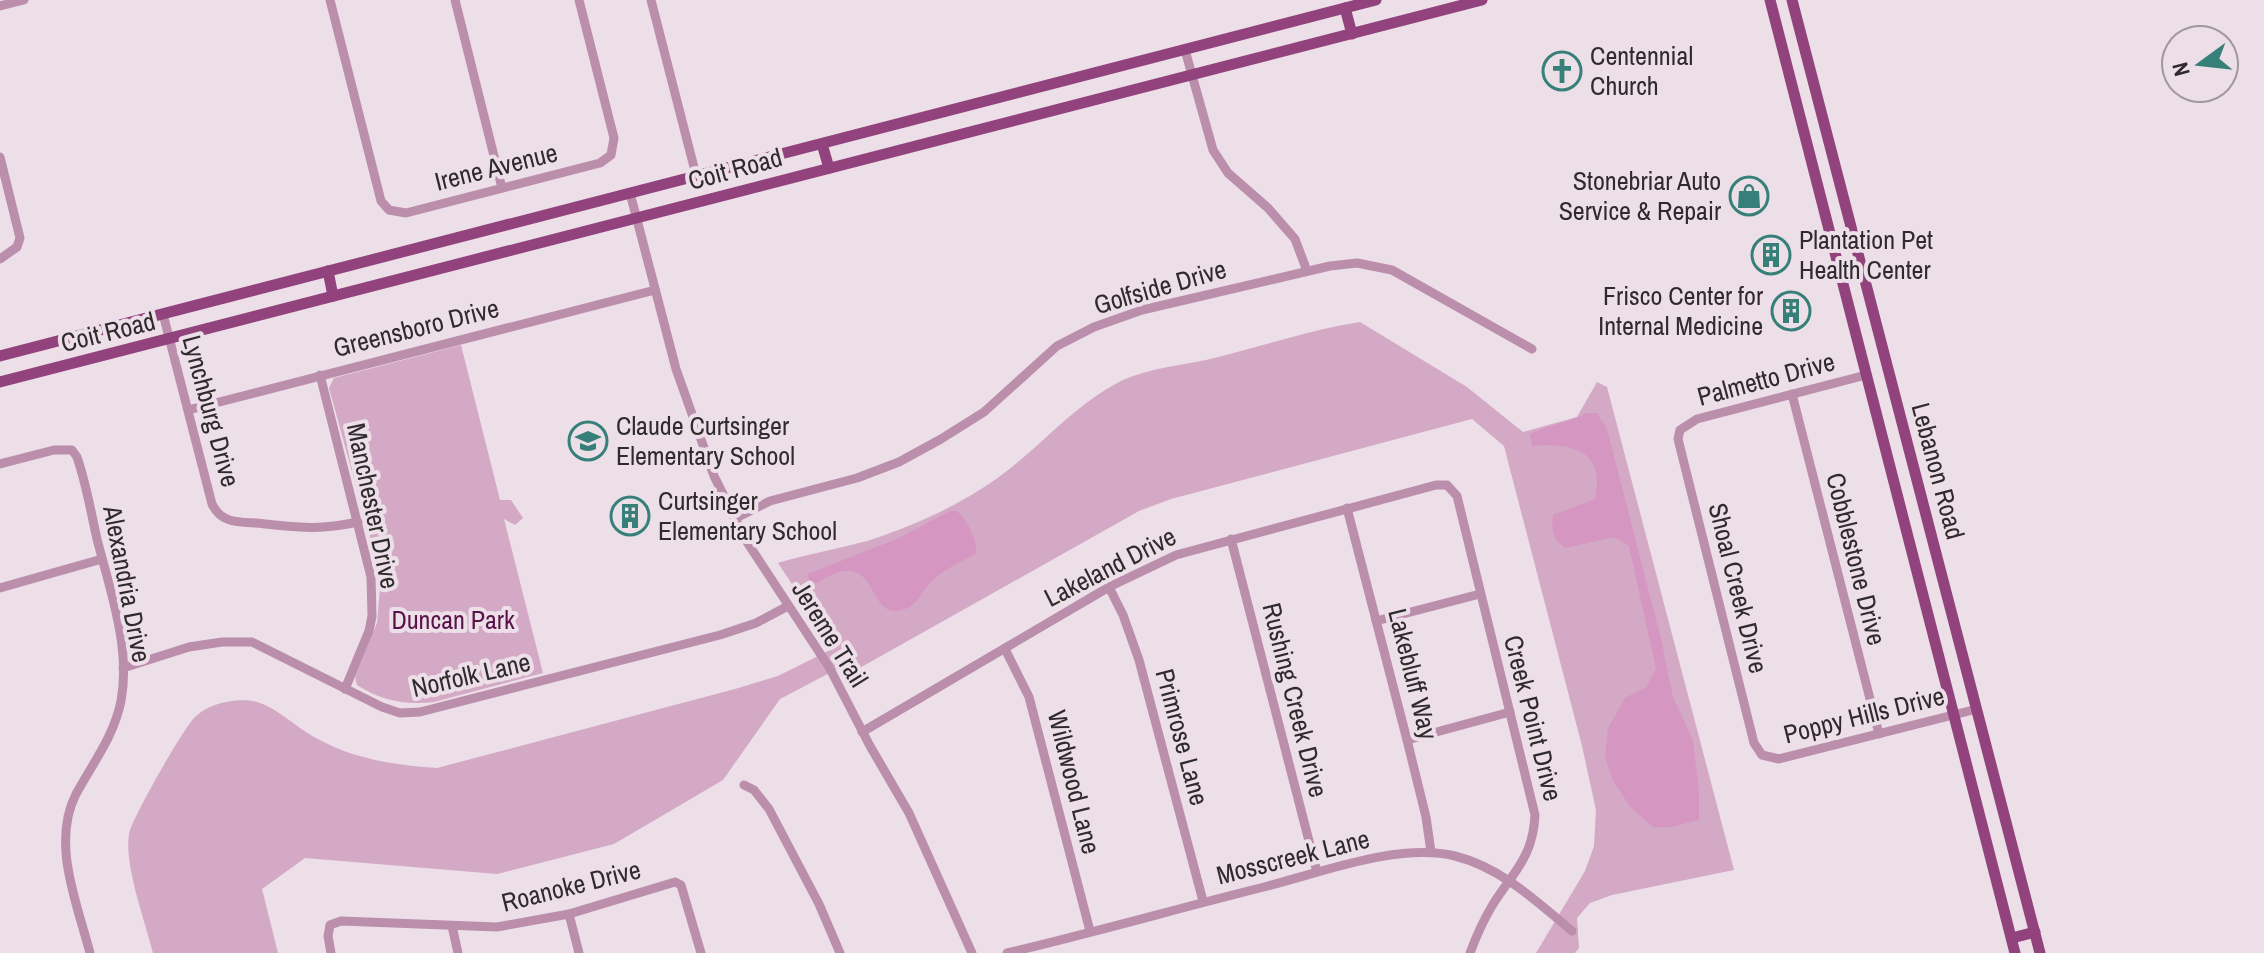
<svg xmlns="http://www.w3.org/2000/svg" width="2264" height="953" font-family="'Archivo Narrow',sans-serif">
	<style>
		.green { fill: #d3a9c5 }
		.water { fill: #d597c2 }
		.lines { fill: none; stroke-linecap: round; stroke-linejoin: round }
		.minor { stroke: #bb8eac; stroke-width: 9 }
		.major { stroke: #92437d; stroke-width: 11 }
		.labels { text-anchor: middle; stroke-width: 8; stroke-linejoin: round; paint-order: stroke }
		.poi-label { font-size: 26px; fill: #2f2a2d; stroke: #ecdfe7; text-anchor: start }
		.street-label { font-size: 26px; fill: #2f2a2d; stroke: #ecdfe7 }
		.park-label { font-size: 26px; fill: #5a124a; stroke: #ecdfe7 }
	</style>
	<rect width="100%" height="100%" fill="#ecdfe7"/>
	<g class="green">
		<path d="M1360 322 1467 387 1523 432 1577 417 1597 382 1607 387 1734 870 1612 895 1590 903 1577 918 1579 948 1575 953H1536L1585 871 1594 846 1596 810 1582 746 1504 446 1472 419 1171 499 1139 511 849 674 843 666 780 699 723 780 614 844 497 874 305 858 262 889 278 953H153C145 921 124 865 129 834 132 818 182 731 194 718 208 703 238 697 257 702 277 708 296 727 314 737 353 759 393 765 437 768L735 689 778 676 834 648 778 563C807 554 838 549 867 541 905 529 944 512 978 491 1031 460 1068 407 1123 380 1150 368 1178 366 1206 360 1258 348 1308 330 1360 322Z"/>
		<path d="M461 345 500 500H511L523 518 515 525 504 519 543 673 434 702C404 705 382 701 357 685L355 677 377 623 381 577 329 388 334 378Z"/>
	</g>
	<g class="water">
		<path d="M1587 413H1597L1607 429 1661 639 1673 697 1693 740 1699 792V820L1671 827H1653L1631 808 1613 781 1605 756 1608 728 1625 698 1646 687 1656 669 1629 546 1614 537 1566 548C1552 540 1551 530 1553 515L1595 499C1606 449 1571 443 1532 446L1530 434C1549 424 1569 423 1587 413Z"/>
		<path d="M950 511H957C968 522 977 538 976 553 961 563 945 568 933 580 922 590 918 606 902 610 864 621 881 541 817 583L809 581 808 574 899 538Z"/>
	</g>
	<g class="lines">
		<g class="minor">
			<polyline points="330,0 381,201 389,210 406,213 600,163 611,155 614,138 579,0"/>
			<polyline points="455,0 502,188"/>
			<polyline points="651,0 696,175"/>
			<polyline points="0,6 24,0"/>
			<polyline points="1185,50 1213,150 1228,173 1268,208 1295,239 1307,271"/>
			<polyline points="0,157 20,238 17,247 0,259"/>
			<polyline points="630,193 676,369 714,476 747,542 829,667 870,746 909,813 972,953"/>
			<path d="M163 314 212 504C221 523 237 522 256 523 298 527 315 531 358 522"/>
			<polyline points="320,375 371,577 372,616 369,631 345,689"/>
			<polyline points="1866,375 1697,419 1680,430 1678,439 1754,743 1762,755 1779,759 1977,709"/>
			<polyline points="1792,394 1879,734"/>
			<polyline points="188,410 655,290"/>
			<path d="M0 464 54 450H72L77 457C86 483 91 512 97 539 110 590 131 648 121 701 114 736 93 763 76 794 51 843 77 903 90 953"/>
			<polyline points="1347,508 1407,740 1426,817 1431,852"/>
			<polyline points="734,519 770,501 857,478 899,462 941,439 984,412 1057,346 1094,327 1142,310 1330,266 1357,263 1392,270 1532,349"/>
			<polyline points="1231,539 1317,872"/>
			<polyline points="1109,587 1123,615 1139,660 1203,901"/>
			<polyline points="0,588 102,559"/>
			<polyline points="1376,621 1480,594"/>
			<polyline points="1005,649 1029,697 1090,931"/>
			<polyline points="123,668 189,647 222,642 252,642 382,707 400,713 420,712 720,635 756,623 788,606"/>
			<path d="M862 732 1109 587 1176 555 1436 485H1447L1457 496 1535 815C1533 858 1513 872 1492 906 1483 921 1476 937 1470 953"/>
			<polyline points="1407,740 1510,712"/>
			<polyline points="744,785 754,790 769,809 819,904 840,953"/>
			<polyline points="569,914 579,953"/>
			<polyline points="452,926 458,953"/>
			<polyline points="331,953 328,936 330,925 341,921 497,927 569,914 675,882 681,885 701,953"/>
			<path d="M1007 953C1092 933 1176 909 1260 888 1318 874 1396 842 1455 856 1502 868 1536 901 1572 931"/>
		</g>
		<g class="major">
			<polyline points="1770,0 2015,953"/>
			<polyline points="1792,0 2040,953"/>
			<polyline points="1345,8 1352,34"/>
			<polyline points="822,144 829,168"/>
			<polyline points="328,271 333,296"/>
			<polyline points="0,356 1376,0"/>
			<polyline points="0,382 1482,0"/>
			<polyline points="2012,938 2035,932"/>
		</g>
	</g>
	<defs>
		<g id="church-ring" transform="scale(2)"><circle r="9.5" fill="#ecdfe7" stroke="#377f79" stroke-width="1.5"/><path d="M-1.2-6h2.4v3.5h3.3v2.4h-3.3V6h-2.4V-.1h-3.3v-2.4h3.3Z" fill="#377f79"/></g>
		<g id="shop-ring" transform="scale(2)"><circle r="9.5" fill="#ecdfe7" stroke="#377f79" stroke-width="1.5"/><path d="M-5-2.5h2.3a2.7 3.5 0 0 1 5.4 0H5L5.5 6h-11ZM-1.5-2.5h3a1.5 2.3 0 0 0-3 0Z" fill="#377f79"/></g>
		<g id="building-ring" transform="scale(2)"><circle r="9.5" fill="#ecdfe7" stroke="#377f79" stroke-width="1.5"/><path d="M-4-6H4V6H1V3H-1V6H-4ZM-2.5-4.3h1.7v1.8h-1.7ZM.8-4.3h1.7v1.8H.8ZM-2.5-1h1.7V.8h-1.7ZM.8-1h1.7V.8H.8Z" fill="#377f79"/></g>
		<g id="school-ring" transform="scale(2)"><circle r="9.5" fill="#ecdfe7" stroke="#377f79" stroke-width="1.5"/><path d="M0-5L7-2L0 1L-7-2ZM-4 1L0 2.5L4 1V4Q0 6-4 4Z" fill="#377f79"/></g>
	</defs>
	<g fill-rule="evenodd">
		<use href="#church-ring" x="1562" y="71"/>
		<use href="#shop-ring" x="1749" y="196"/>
		<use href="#building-ring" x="1771" y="255"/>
		<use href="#building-ring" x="1791" y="311"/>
		<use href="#school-ring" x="588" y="441"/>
		<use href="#building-ring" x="630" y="516"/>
	</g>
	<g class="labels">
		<g class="poi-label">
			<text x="1590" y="65">Centennial<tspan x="1590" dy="30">Church</tspan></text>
			<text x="1721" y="190" text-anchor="end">Stonebriar Auto<tspan x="1721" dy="30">Service &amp; Repair</tspan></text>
			<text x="1799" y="249">Plantation Pet<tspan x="1799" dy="30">Health Center</tspan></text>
			<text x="1763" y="305" text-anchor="end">Frisco Center for<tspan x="1763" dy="30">Internal Medicine</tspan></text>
			<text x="616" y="435">Claude Curtsinger<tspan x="616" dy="30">Elementary School</tspan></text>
			<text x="658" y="510">Curtsinger<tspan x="658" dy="30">Elementary School</tspan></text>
		</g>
		<g class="street-label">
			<text transform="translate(496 167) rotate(-14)" y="9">Irene Avenue</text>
			<text transform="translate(735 169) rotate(-15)" y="9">Coit Road</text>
			<text transform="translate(1160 287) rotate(-16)" y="9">Golfside Drive</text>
			<text transform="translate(416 328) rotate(-14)" y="9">Greensboro Drive</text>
			<text transform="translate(108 332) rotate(-14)" y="9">Coit Road</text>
			<text transform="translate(1766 379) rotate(-15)" y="9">Palmetto Drive</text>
			<text transform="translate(211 411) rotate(75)" y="9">Lynchburg Drive</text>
			<text transform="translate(1938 471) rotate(75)" y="9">Lebanon Road</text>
			<text transform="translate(373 506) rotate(78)" y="9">Manchester Drive</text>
			<text transform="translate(1856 559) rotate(76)" y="9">Cobblestone Drive</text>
			<text transform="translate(1110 567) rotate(-27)" y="9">Lakeland Drive</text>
			<text transform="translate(127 584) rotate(79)" y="9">Alexandria Drive</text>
			<text transform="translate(1738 588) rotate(76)" y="9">Shoal Creek Drive</text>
			<text transform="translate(830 634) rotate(58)" y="9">Jereme Trail</text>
			<text transform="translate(1413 674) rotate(76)" y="9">Lakebluff Way</text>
			<text transform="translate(471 675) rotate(-13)" y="9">Norfolk Lane</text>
			<text transform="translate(1295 700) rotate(76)" y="9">Rushing Creek Drive</text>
			<text transform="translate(1864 715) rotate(-14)" y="9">Poppy Hills Drive</text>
			<text transform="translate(1533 718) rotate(76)" y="9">Creek Point Drive</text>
			<text transform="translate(1182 737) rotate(75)" y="9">Primrose Lane</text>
			<text transform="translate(1074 782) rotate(76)" y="9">Wildwood Lane</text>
			<text transform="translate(1293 857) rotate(-14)" y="9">Mosscreek Lane</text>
			<text transform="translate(571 886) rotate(-14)" y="9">Roanoke Drive</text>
		</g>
		<g class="park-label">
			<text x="453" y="629">Duncan Park</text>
		</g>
	</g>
	<g transform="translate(2200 64) rotate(255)"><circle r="38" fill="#ecdfe7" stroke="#a0979d" stroke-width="2"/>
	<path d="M0-6L14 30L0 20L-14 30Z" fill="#377f79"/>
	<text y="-12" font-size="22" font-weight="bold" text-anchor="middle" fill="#2f2a2d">N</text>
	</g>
</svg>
